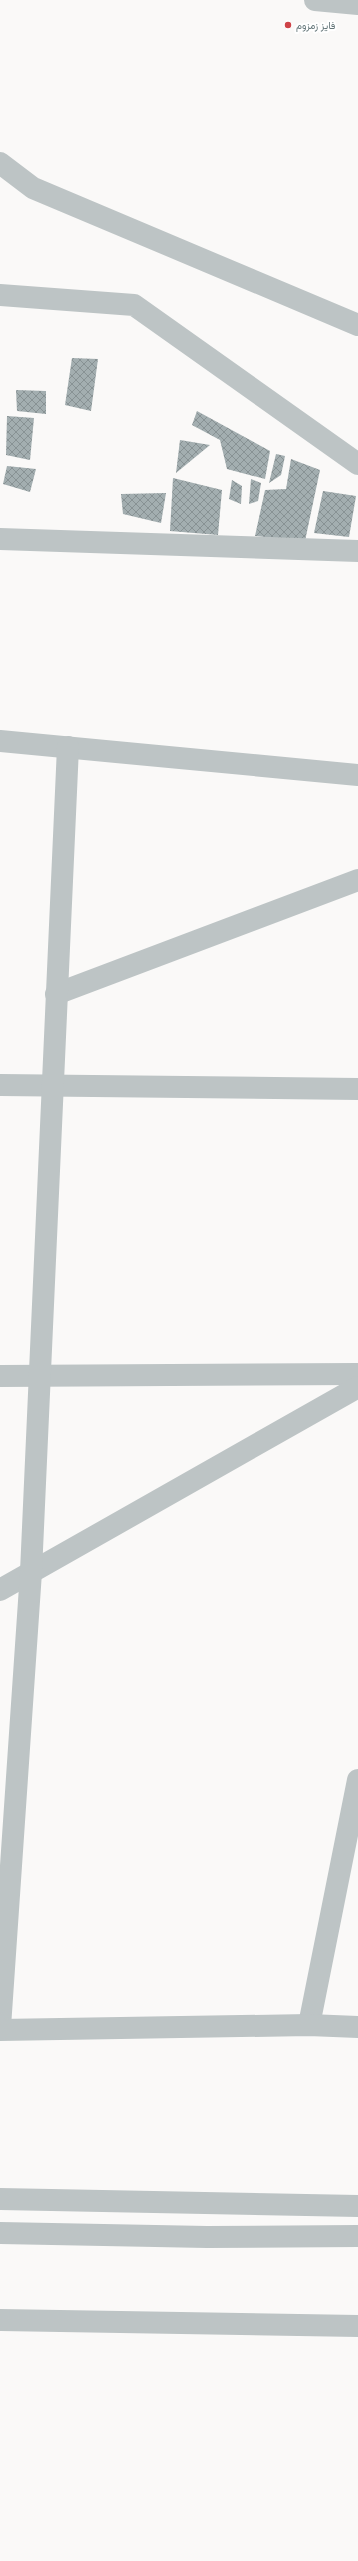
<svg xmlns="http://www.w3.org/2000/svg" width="358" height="2561" font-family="Quicksand,Vazirmatn,sans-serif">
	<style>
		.building { fill: url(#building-cross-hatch) }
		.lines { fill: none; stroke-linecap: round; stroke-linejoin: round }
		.minor { stroke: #bdc4c5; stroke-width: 22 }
		.tertiary { stroke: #bdc4c5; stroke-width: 22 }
		.poi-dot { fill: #ce4348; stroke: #fff; stroke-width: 1.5 }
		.labels { text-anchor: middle; stroke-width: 4; stroke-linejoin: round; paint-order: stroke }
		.poi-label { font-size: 10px; fill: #647679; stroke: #fff; text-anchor: start }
	</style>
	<defs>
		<pattern id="building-cross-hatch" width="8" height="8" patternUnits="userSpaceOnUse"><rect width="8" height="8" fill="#a3aeb0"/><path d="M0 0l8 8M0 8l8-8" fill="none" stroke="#889294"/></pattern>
	</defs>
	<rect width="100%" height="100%" fill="#faf9f8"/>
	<g class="building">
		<polygon points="72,358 98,359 91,411 65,405"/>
		<polygon points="16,390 46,391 46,414 17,411"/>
		<polygon points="197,411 270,451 265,479 227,469 220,440 192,425"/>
		<polygon points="7,416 34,418 30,460 6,455"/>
		<polygon points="180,440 210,445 176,473"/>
		<polygon points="276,454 285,456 281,475 269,483"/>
		<polygon points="291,459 320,470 305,541 255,536 265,490 286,489"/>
		<polygon points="7,466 36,469 30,492 3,484"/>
		<polygon points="173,478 222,490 218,535 170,531"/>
		<polygon points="251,479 261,483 258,501 249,504"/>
		<polygon points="232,480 242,486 241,504 229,499"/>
		<polygon points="323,491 356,496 349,537 314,533"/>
		<polygon points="166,493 161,523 123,514 121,494"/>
	</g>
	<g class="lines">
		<g class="minor">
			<polyline points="315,0 358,4"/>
			<polyline points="0,163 33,188 358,325"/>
			<polyline points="0,295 134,305 358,464"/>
			<polyline points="0,539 358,551"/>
			<polyline points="0,741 358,775"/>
			<polyline points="56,994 358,880"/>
			<polyline points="0,1085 358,1089"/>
			<polyline points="0,1376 358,1374"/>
			<polyline points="0,1590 358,1387"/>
			<polyline points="309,2025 358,1780"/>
			<polyline points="0,2027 31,1572 68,747"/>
			<polyline points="0,2030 309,2025 358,2027"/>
			<polyline points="0,2320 358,2326"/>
		</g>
		<g class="tertiary">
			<polyline points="0,2199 358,2206"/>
			<polyline points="0,2233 207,2237 358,2236"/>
		</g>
	</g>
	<circle class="poi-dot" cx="288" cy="25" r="4"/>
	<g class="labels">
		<g class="poi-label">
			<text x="296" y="29">فايز زمزوم</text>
		</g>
	</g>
</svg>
